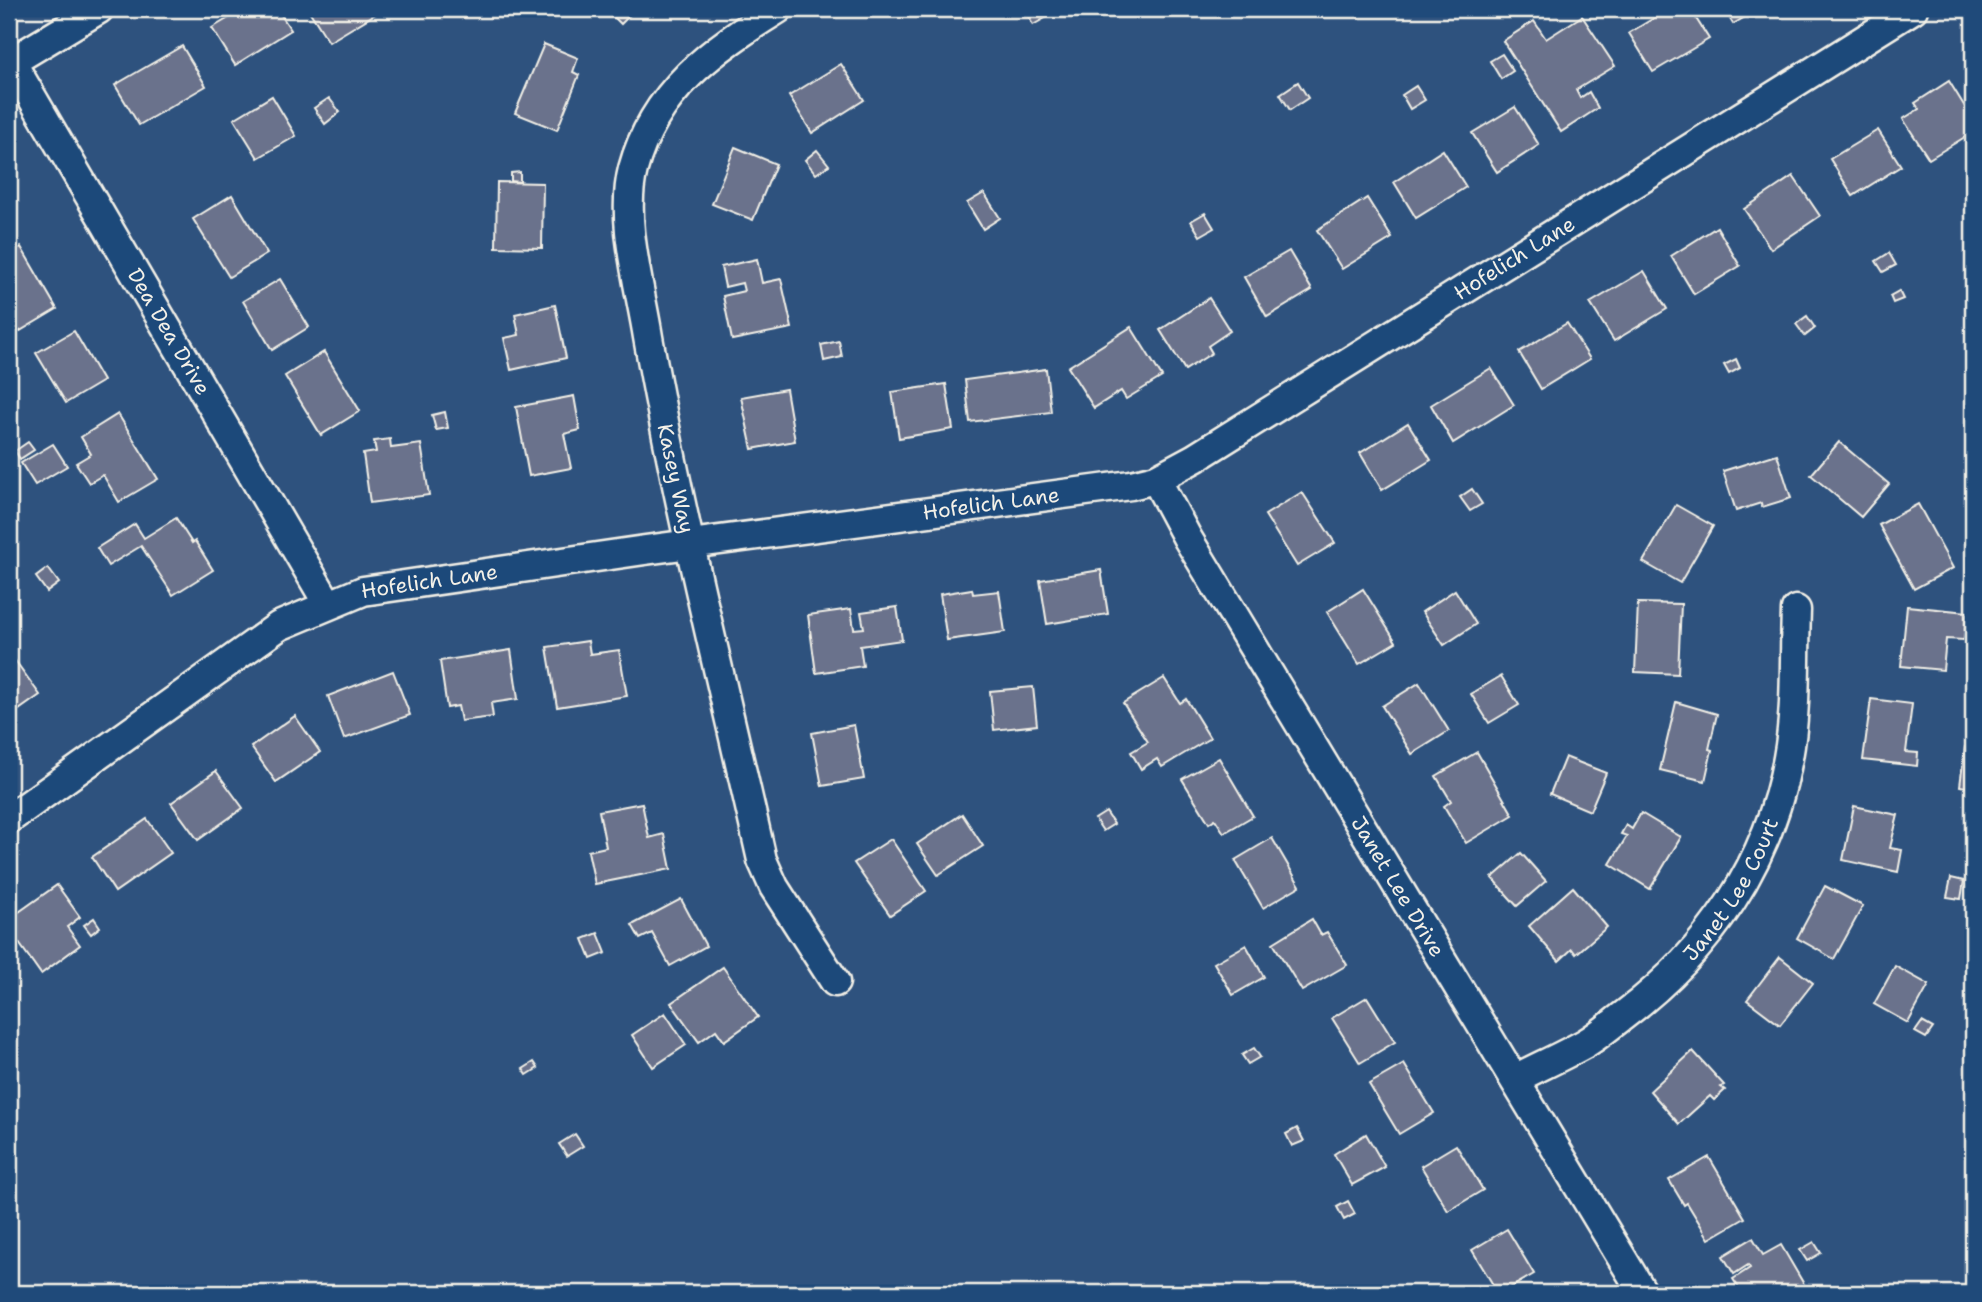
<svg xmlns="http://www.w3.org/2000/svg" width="1982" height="1302" font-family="'Shantell Sans',sans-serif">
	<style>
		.building { fill: #6a728c; stroke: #f4f1e8; stroke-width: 2 }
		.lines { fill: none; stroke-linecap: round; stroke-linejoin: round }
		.minor-casing { stroke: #f4f1e8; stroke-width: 33 }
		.minor { stroke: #1f4a7a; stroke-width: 28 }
		.labels { text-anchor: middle; stroke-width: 6; stroke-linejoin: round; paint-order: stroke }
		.street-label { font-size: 21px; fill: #f4f1e8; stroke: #1f4a7a }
	</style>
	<rect width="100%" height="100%" fill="#2e527e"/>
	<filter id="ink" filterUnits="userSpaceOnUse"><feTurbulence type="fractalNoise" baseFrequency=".0143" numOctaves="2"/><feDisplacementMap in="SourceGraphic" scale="14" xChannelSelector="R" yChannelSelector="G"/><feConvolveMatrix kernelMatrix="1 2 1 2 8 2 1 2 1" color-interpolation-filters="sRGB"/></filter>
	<g filter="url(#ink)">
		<g class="building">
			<polygon points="244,9 277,9 291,30 235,65 212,28"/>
			<polygon points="308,9 374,9 377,13 329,42"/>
			<polygon points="606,9 636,9 621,24"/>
			<polygon points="1024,9 1061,9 1033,25"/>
			<polygon points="1669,9 1690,9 1709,39 1653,72 1629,33"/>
			<polygon points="1724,9 1759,9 1733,24"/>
			<polygon points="1582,16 1615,66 1576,90 1580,98 1589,92 1598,108 1561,132 1503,41 1534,21 1546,39"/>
			<polygon points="544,44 578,58 573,72 579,75 557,130 515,113"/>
			<polygon points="182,46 206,86 139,125 115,85"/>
			<polygon points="1502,54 1513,71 1501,79 1490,61"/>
			<polygon points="841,64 864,100 812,133 789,96"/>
			<polygon points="1949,81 1973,120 1973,132 1929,159 1903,119 1919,109 1915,103"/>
			<polygon points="1298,82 1308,98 1290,110 1280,94"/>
			<polygon points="1416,86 1425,100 1410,109 1402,95"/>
			<polygon points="272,96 296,136 258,158 234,119"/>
			<polygon points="329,98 340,112 325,124 314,108"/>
			<polygon points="1515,107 1539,145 1497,172 1472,133"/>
			<polygon points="1878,130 1901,166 1853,196 1830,159"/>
			<polygon points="735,147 776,164 753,220 712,204"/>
			<polygon points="817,150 829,165 816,174 805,160"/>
			<polygon points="1443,150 1466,187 1416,218 1394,182"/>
			<polygon points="520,172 520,182 511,181 511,173"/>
			<polygon points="1793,176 1820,216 1771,249 1744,209"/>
			<polygon points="497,182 543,183 542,248 496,247"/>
			<polygon points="984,193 1000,218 983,229 967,203"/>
			<polygon points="232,195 267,254 229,277 193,219"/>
			<polygon points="1367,198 1392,238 1342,269 1317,230"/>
			<polygon points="1205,213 1214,228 1200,236 1191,221"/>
			<polygon points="1717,227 1740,266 1694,294 1671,256"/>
			<polygon points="21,247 57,309 15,334 9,323 9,254"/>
			<polygon points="1289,251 1312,290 1267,317 1244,277"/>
			<polygon points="1889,253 1896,265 1883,272 1876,261"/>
			<polygon points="757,259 762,283 781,279 792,328 732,340 723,296 744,291 742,283 725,287 721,267"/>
			<polygon points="1644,271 1667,309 1614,341 1590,303"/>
			<polygon points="280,279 309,327 272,350 243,301"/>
			<polygon points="1899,291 1903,299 1893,303 1890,296"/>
			<polygon points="1209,298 1230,331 1208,346 1212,353 1185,370 1160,330"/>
			<polygon points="555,305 566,358 511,370 504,338 519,335 515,314"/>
			<polygon points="1807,316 1815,328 1805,336 1796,324"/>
			<polygon points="1567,323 1590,359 1541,389 1519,352"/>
			<polygon points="1131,327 1162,377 1126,399 1121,391 1094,408 1068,367"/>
			<polygon points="74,331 103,381 66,403 36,353"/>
			<polygon points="839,341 842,357 824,361 821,345"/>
			<polygon points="324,352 360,411 321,435 285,376"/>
			<polygon points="1736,359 1740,368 1729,374 1724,365"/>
			<polygon points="1491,368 1514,405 1453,443 1431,405"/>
			<polygon points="1046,369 1051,412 970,422 965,380"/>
			<polygon points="946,384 953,429 899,438 892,392"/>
			<polygon points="786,389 795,441 752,449 741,397"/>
			<polygon points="574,396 580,430 564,434 571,468 529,476 516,407"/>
			<polygon points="445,412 448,428 436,430 432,415"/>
			<polygon points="118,414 158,479 119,502 103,475 89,483 76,463 91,454 81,437"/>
			<polygon points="1408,423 1431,460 1382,490 1360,453"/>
			<polygon points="390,439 391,448 421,444 429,495 370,503 363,454 376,452 374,441"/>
			<polygon points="28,442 34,450 20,459 15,451"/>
			<polygon points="1839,442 1889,484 1861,517 1811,475"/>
			<polygon points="53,444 67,466 35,485 21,463"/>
			<polygon points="1777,454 1791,498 1762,507 1761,503 1736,511 1723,471"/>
			<polygon points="1472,489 1482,504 1470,511 1460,497"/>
			<polygon points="1302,492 1335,543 1297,566 1265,515"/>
			<polygon points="1918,504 1953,568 1914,589 1879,525"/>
			<polygon points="1676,505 1713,526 1680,583 1643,562"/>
			<polygon points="176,518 192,543 195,541 213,570 173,595 141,546 108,566 97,548 135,524 144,538"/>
			<polygon points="48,568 59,583 47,592 36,577"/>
			<polygon points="1101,570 1108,614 1047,624 1040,580"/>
			<polygon points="972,589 973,594 999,591 1005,632 947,640 940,594"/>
			<polygon points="1363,589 1396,642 1359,664 1327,612"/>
			<polygon points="1455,590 1476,624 1444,645 1422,612"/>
			<polygon points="1638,603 1681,604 1678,674 1635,672"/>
			<polygon points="1907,606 1967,612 1964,640 1946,639 1943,670 1901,666"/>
			<polygon points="897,607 902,640 860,646 863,666 816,673 808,615 851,609 854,629 864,628 861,612"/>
			<polygon points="588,641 590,654 619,650 627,696 557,707 547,647"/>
			<polygon points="511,650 518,699 491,703 493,717 461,721 458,706 447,708 440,661"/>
			<polygon points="9,652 40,695 9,717"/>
			<polygon points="393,671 410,715 344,739 328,696"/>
			<polygon points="1501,676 1519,705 1489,723 1471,694"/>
			<polygon points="1164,678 1180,703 1186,699 1210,738 1162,767 1157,759 1141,769 1131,752 1148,742 1123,703"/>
			<polygon points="1419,683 1449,731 1412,754 1382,706"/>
			<polygon points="1033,687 1037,725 994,730 990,691"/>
			<polygon points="1871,699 1912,704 1906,752 1918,753 1917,766 1863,760"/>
			<polygon points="1676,702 1717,714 1709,749 1712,750 1705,781 1660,770"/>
			<polygon points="295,716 320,752 276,782 251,747"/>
			<polygon points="854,725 864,779 822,786 812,733"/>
			<polygon points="1965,747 1973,748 1973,788 1960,786"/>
			<polygon points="1477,752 1513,815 1466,843 1444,806 1451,801 1436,776"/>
			<polygon points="1565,757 1606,773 1590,811 1550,794"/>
			<polygon points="1219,758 1253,816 1224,833 1215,819 1209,823 1182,779"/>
			<polygon points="216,771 243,808 198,840 171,803"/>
			<polygon points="642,803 649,838 664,834 671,869 595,884 588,851 606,847 599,811"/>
			<polygon points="1854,806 1898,815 1890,848 1902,850 1898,872 1843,860"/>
			<polygon points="1106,812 1114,824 1103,831 1095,819"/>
			<polygon points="1641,813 1681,837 1650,889 1610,864 1627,836 1621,834 1626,825 1632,829"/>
			<polygon points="962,814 983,846 938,875 917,844"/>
			<polygon points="147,819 171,853 115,892 92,857"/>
			<polygon points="1272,838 1300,886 1263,908 1235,860"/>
			<polygon points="891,839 926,891 890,915 854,863"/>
			<polygon points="1521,853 1546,881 1517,906 1492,878"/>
			<polygon points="1951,878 1964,881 1961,899 1947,897"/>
			<polygon points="57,885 80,917 67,927 80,945 41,974 9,929 9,919"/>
			<polygon points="1825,886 1863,906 1834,959 1797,938"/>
			<polygon points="1573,887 1607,927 1576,954 1572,949 1559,961 1529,926"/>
			<polygon points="681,899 706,946 670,966 652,933 640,939 632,925"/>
			<polygon points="94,918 100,927 91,934 84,925"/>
			<polygon points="1312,919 1321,935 1327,932 1347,965 1302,991 1273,943"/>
			<polygon points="598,933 606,953 591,959 583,939"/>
			<polygon points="1246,945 1264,977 1233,995 1214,963"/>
			<polygon points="1780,957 1813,983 1780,1025 1747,1000"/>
			<polygon points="1895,966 1929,985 1908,1023 1874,1004"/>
			<polygon points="723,967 758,1017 724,1041 716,1030 699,1042 671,1003"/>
			<polygon points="1367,997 1395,1042 1360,1063 1332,1018"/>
			<polygon points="665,1013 686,1045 653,1067 632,1035"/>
			<polygon points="1922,1022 1933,1028 1926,1038 1915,1032"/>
			<polygon points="1254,1048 1260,1057 1248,1064 1242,1055"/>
			<polygon points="1693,1051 1724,1085 1721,1087 1725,1090 1714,1100 1710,1096 1679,1124 1650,1091"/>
			<polygon points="534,1062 538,1068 527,1075 523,1069"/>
			<polygon points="1404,1064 1434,1113 1399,1134 1369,1084"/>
			<polygon points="1297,1128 1304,1141 1292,1146 1286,1134"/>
			<polygon points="575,1134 583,1146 567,1156 559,1144"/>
			<polygon points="1366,1134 1385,1167 1352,1185 1334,1154"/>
			<polygon points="1456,1145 1483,1190 1448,1211 1421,1166"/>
			<polygon points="1709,1157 1745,1218 1709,1239 1687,1203 1684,1205 1669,1180"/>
			<polygon points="1348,1201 1355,1214 1344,1220 1337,1207"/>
			<polygon points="1507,1229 1534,1274 1501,1293 1498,1293 1472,1250"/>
			<polygon points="1753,1238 1763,1255 1781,1245 1805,1286 1793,1293 1742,1293 1733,1279 1750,1268 1748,1265 1734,1274 1723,1256"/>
			<polygon points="1814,1242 1821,1253 1807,1261 1800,1250"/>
		</g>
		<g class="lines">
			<g class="minor-casing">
				<g id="minor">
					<path id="s1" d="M778 9C713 49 654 91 633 169 620 219 640 286 648 337 679 512 723 686 762 860L774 887 835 982"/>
					<path id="s2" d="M9 58 328 604"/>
					<polyline points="11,62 99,9"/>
					<path id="s3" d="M1156 479 1188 539 1643 1293"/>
					<path id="s4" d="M9 819 279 626 363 591 645 550 1131 485 1156 479 1195 458 1913 9"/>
					<path id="s5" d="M1515 1079C1538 1067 1563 1056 1586 1043 1599 1035 1612 1024 1624 1015 1709 951 1769 863 1788 758 1797 709 1794 659 1796 610"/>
				</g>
			</g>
			<use href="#minor" class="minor"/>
		</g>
	</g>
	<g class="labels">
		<g class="street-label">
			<text dy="7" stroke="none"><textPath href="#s4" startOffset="1645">Hofelich Lane</textPath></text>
			<text dy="7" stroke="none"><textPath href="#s2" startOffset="317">Dea Dea Drive</textPath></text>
			<text dy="7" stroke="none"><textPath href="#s1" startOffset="536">Kasey Way</textPath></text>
			<text dy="7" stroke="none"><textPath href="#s4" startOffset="1057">Hofelich Lane</textPath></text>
			<text dy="7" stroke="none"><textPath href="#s4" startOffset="490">Hofelich Lane</textPath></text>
			<text dy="7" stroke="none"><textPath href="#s3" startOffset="474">Janet Lee Drive</textPath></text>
			<text dy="7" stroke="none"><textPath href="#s5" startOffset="294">Janet Lee Court</textPath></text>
		</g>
	</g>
	<rect width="1982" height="1302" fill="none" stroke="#1f4a7a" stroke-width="35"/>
	<rect x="18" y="18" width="1947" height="1267" fill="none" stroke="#f4f1e8" stroke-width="2.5" filter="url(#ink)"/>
</svg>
